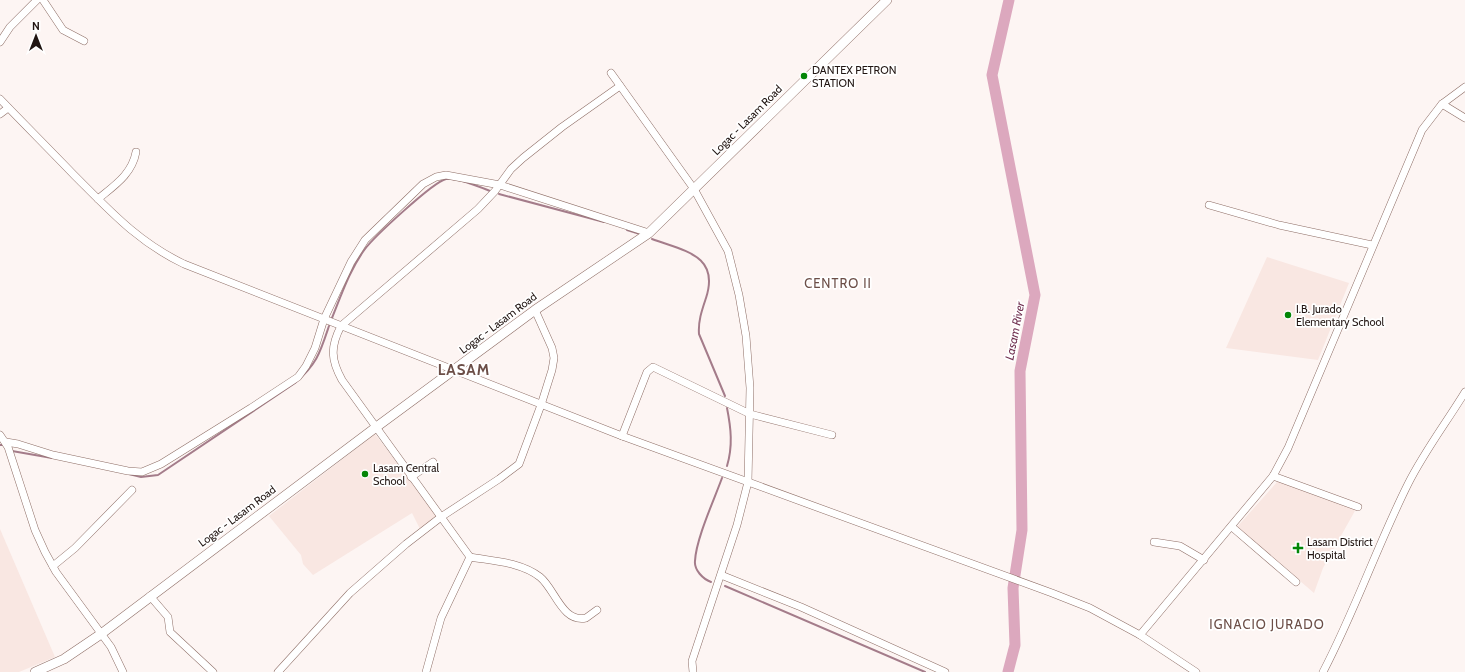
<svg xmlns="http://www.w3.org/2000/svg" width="1465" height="672" font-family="Cabin,sans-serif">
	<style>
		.built { fill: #f9e7e2 }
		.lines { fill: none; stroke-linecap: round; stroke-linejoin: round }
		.stream { stroke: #a47c8a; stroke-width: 2 }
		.river { stroke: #dca8be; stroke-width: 11 }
		.minor-casing { stroke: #8e6e66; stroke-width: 8 }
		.major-casing { stroke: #8e6e66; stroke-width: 10 }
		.minor { stroke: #fff; stroke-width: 7 }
		.major { stroke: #fff; stroke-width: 9 }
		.poi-dot { fill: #038607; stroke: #fff; stroke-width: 1.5 }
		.labels { text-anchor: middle; stroke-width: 3.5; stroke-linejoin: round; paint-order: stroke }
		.poi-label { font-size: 11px; fill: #211512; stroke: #fff; text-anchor: start }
		.street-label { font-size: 11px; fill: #211512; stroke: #fff }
		.water-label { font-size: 12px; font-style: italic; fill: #703050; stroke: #fff }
		.quarter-label { font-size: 13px; letter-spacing: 1px; fill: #6c4e47; stroke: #fff }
		.district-label { font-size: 15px; font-weight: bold; letter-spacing: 1px; fill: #6c4e47; stroke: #fff }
	</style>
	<rect width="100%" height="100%" fill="#fdf5f3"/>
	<g class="built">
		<polygon points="1267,257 1349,283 1318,360 1226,348"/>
		<polygon points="375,434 439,517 421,531 412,513 313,575 303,564 301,555 269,516"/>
		<polygon points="1278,481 1356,509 1323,568 1314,593 1237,527"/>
		<polygon points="0,529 55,657 19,672 0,672"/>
	</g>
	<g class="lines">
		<g class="stream">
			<polyline points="499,194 604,222"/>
			<polyline points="627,230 640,234"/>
			<path d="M652 239C684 251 720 255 706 298 702 310 698 321 699 334L725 396"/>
			<path d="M332 318C341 296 350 269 365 249 374 237 433 182 446 179 456 177 480 187 490 191"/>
			<polyline points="0,445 2,445"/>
			<polyline points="12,451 52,458"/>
			<path d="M727 466C733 446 731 428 727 408"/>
			<path d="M129 474 141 477 158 475 295 383C317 364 320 353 329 326"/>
			<path d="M711 582C703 579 694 570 695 561 696 539 714 500 722 478"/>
			<polyline points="725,586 925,672"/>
		</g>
		<polyline class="river" points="1008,672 1015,645 1013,588 1022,530 1020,371 1035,295 992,75 1009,0"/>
		<g class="minor-casing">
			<g id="minor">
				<polyline points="43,0 63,30 84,41"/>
				<polyline points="0,42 10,27 37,0"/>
				<polyline points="611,73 694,189 728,251 739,295 746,336 750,388 748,482 737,525 692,661 693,672"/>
				<path d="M0 99C25 125 50 150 74 175 110 211 138 242 184 264L622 436 1052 593 1090 608 1140 635 1273 476 1288 448 1422 130 1442 104 1465 87"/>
				<polyline points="1442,104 1465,118"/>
				<polyline points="0,114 8,108"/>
				<path d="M98 199C115 185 132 174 136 152"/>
				<polyline points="1209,205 1279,225 1372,245"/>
				<polyline points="0,435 8,447 35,530 45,552 56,572 111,647 123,672"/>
				<polyline points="622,436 647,372 653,367 750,414 832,435"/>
				<polyline points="6,442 18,444 53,455 128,471 142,472 161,464 251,408 298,377 306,366 315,348 324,319 351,262 365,240 423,184 436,177 446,175 500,185 649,233"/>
				<polyline points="1273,476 1358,507"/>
				<polyline points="411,477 433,462"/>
				<polyline points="1232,527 1296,582"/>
				<polyline points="1154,542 1180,546 1204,560"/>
				<path d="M470 557C493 561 521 562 540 577 555 589 562 623 586 618L597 610"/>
				<polyline points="53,566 75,548 132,490"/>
				<polyline points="721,575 801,607 945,672"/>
				<polyline points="150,596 168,617 170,632 213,672"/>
				<polyline points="1140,635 1196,672"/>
				<polyline points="278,672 350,593 406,544 441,517 499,479 519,464 541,405 552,370 554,358 552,348 535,310"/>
				<path d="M426 672 441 618 470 557 342 380C331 360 330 347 341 326L478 209 495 191 511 169 523 158 562 127 620 86"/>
				<path d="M1323 672C1355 611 1377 546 1408 484 1424 452 1446 423 1465 392"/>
			</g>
		</g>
		<g class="major-casing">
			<polyline id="major" points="35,672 64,659 101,634 375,428 535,310 649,233 887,0"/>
		</g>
		<use href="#minor" class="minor"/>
		<use href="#major" class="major"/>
	</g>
	<g class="poi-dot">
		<circle cx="804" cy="76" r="4"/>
		<circle cx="1288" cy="315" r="4"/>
		<circle cx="365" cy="474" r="4"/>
		<path d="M1296 542h4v4h4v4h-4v4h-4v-4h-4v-4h4z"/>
	</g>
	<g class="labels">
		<g class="poi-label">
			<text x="812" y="74">DANTEX PETRON<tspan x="812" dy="13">STATION</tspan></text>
			<text x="1296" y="313">I.B. Jurado<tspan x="1296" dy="13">Elementary School</tspan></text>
			<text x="373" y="472">Lasam Central<tspan x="373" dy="13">School</tspan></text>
			<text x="1307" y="546">Lasam District<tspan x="1307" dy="13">Hospital</tspan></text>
		</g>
		<g class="street-label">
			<text transform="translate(747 120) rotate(-45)" y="4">Logac - Lasam Road</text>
			<text transform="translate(498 323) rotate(-37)" y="4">Logac - Lasam Road</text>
			<text transform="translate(237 516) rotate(-37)" y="4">Logac - Lasam Road</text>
		</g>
		<g class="water-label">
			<text transform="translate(1015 331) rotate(-79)" y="4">Lasam River</text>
		</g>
		<g class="quarter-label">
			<text x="838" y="288">CENTRO II</text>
			<text x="1267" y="629">IGNACIO JURADO</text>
		</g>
		<g class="district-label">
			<text x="464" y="375">LASAM</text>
		</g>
	</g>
	<g transform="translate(36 36)" stroke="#ffffff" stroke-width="3" paint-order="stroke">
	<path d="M0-3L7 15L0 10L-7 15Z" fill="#211512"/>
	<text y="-6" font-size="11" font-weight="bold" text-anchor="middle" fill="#211512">N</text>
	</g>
</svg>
